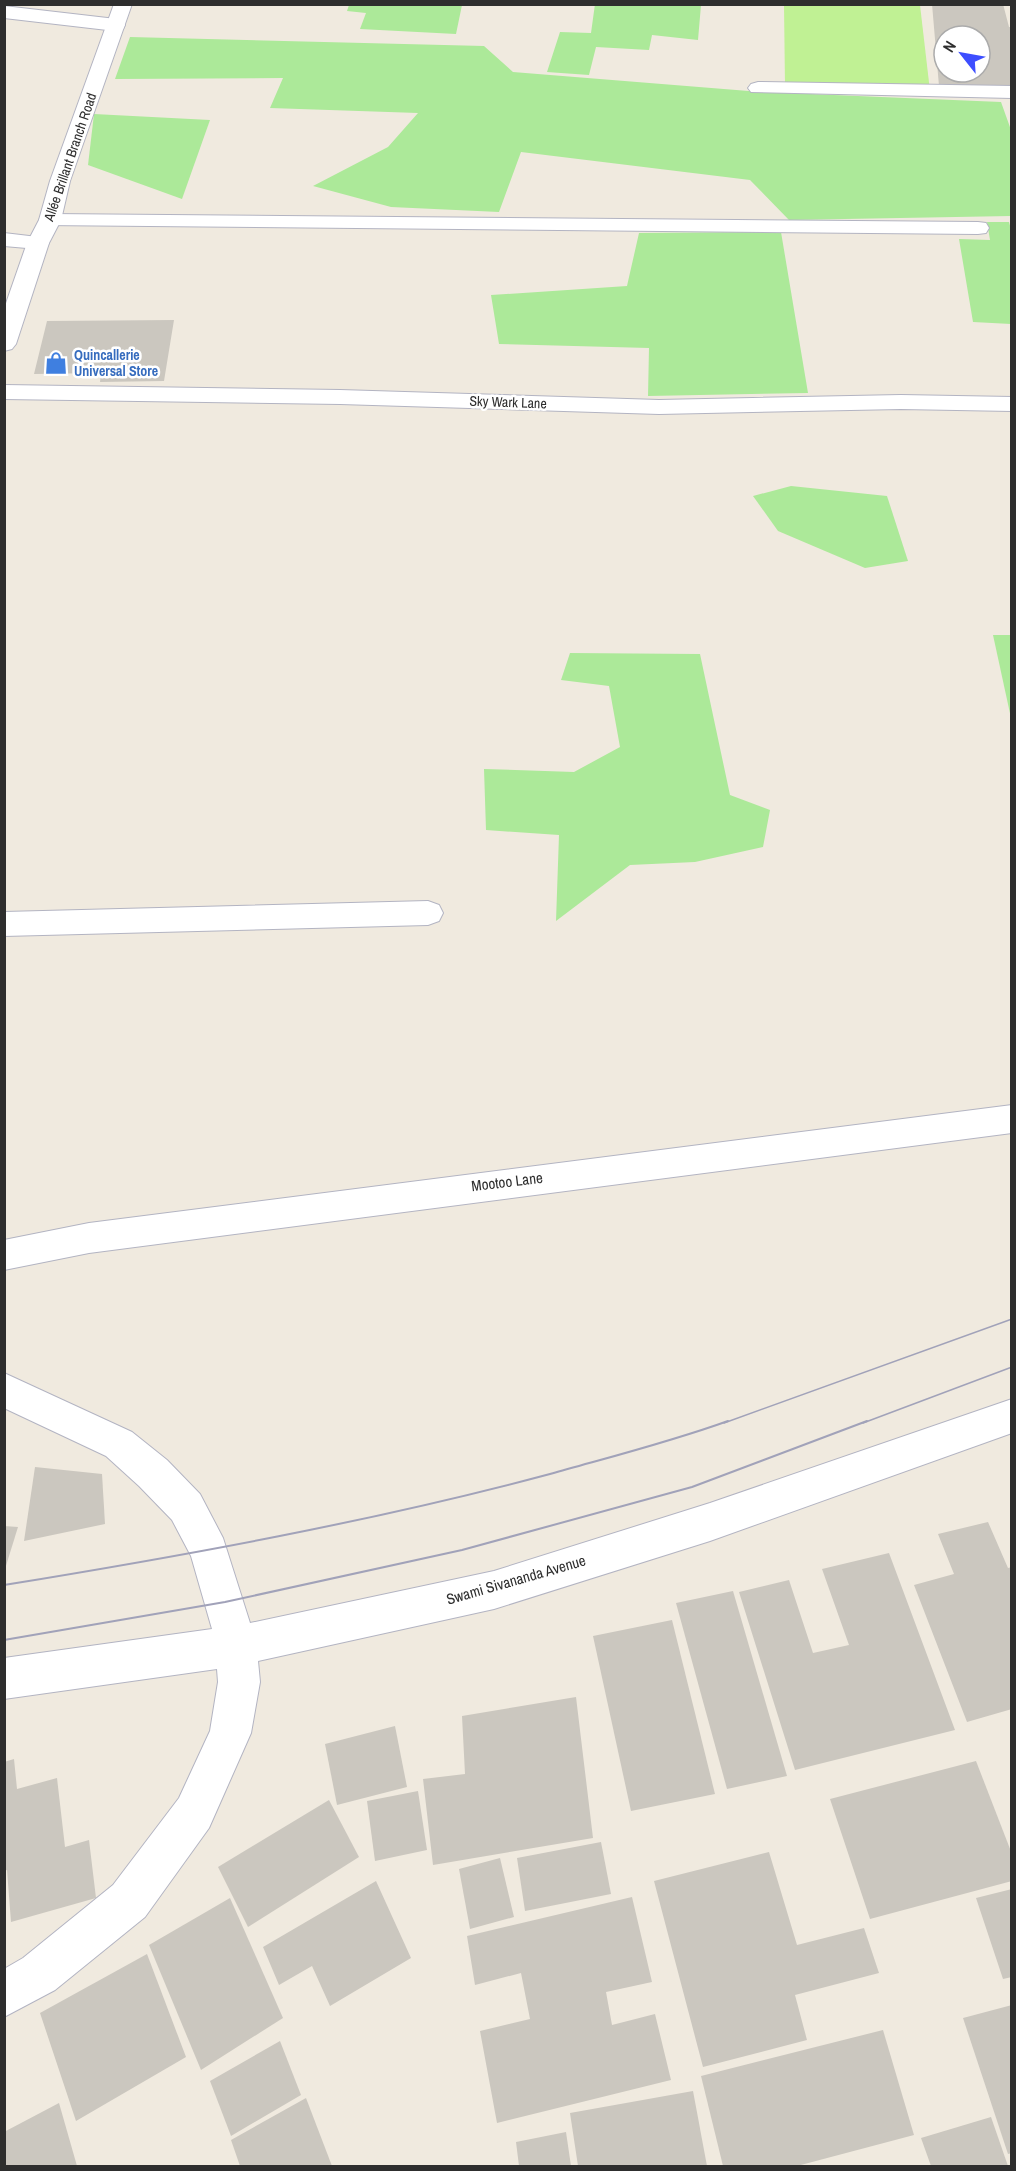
<svg xmlns="http://www.w3.org/2000/svg" width="1016" height="2171" font-family="'Archivo Narrow',sans-serif">
	<style>
		.green { fill: #ace999 }
		.pitch { fill: #c0f194 }
		.building { fill: #cbc7bf; fill-rule: evenodd }
		.lines { fill: none; stroke-linecap: round; stroke-linejoin: round }
		.minor-casing { stroke: #b3b4c2; stroke-width: 2 }
		.tertiary-casing { stroke: #b3b4c2; stroke-width: 2 }
		.minor { fill: #fff; fill-rule: evenodd }
		.tertiary { fill: #fff; fill-rule: evenodd }
		.tram-far1 { stroke: #a1a2b9; stroke-width: 1.5 }
		.tram { stroke: #a1a2b9; stroke-width: 2 }
		.labels { text-anchor: middle; stroke-width: 5; stroke-linejoin: round; paint-order: stroke }
		.far-street-label { font-size: 14px; fill: #2e2e2e; stroke: #fff }
		.far-shop-label { font-size: 14px; font-weight: bold; fill: #366cbe; stroke: #fff; text-anchor: start }
		.street-label { font-size: 15px; fill: #2e2e2e; stroke: #fff }
	</style>
	<rect width="100%" height="100%" fill="#f0eadf"/>
	<g class="green">
		<polygon points="595,4 701,5 698,40 652,35 649,50 596,47 589,75 547,72 560,32 591,33"/>
		<polygon points="349,5 349,4 462,5 456,34 360,29 366,13 347,11"/>
		<polygon points="130,37 484,46 513,72 761,92 1001,102 1011,130 1011,216 789,220 750,180 521,152 499,212 391,207 313,186 388,147 418,113 270,108 283,78 115,79"/>
		<polygon points="94,114 210,120 182,199 88,165"/>
		<polygon points="987,222 1009,222 1012,233 1011,324 973,322 959,239 990,240"/>
		<polygon points="781,232 808,393 648,396 649,348 499,344 491,295 627,286 639,233"/>
		<polygon points="791,486 887,496 908,561 865,568 778,531 753,496"/>
		<polygon points="993,635 1011,635 1011,718"/>
		<polygon points="570,653 700,654 730,795 770,810 763,847 695,862 630,865 556,921 559,835 486,830 484,769 574,772 620,747 609,686 561,680"/>
	</g>
	<polygon class="pitch" points="784,5 920,5 930,91 785,86"/>
	<g class="building">
		<path d="M932 4H1003L1009 27H1012V86H939ZM944 36H980V72H944Z"/>
		<polygon points="174,320 164,381 100,382 101,373 34,374 47,321"/>
		<polygon points="35,1467 102,1474 105,1524 24,1541"/>
		<polygon points="988,1522 1008,1568 1012,1567 1012,1709 967,1722 914,1585 954,1574 938,1534"/>
		<polygon points="4,1526 18,1527 5,1569 4,1569"/>
		<polygon points="889,1553 955,1730 795,1770 739,1592 789,1580 813,1653 849,1645 822,1569"/>
		<polygon points="733,1591 787,1776 727,1789 676,1603"/>
		<polygon points="672,1620 715,1794 631,1811 593,1636"/>
		<polygon points="576,1697 593,1838 433,1865 423,1779 465,1774 462,1716"/>
		<polygon points="395,1726 407,1787 337,1805 325,1744"/>
		<polygon points="14,1759 17,1789 57,1778 65,1847 89,1840 96,1898 11,1922 7,1870 4,1871 4,1762"/>
		<polygon points="976,1761 1012,1854 1012,1881 870,1919 830,1799"/>
		<polygon points="418,1791 427,1850 375,1861 367,1801"/>
		<polygon points="329,1800 359,1857 248,1927 218,1867"/>
		<polygon points="601,1842 611,1894 525,1911 517,1858"/>
		<polygon points="769,1852 797,1945 864,1928 879,1973 795,1995 807,2040 703,2067 654,1881"/>
		<polygon points="500,1858 514,1917 470,1929 459,1869"/>
		<polygon points="376,1881 411,1958 330,2006 312,1966 279,1985 263,1947"/>
		<polygon points="1012,1889 1012,1977 1003,1979 976,1898"/>
		<polygon points="632,1897 652,1982 606,1992 612,2025 655,2014 671,2080 497,2123 480,2031 530,2019 521,1973 475,1985 467,1936"/>
		<polygon points="230,1898 283,2018 201,2070 149,1945"/>
		<polygon points="147,1954 186,2057 76,2121 40,2013"/>
		<polygon points="1012,2005 1012,2153 1008,2154 963,2018"/>
		<polygon points="883,2030 914,2135 797,2166 723,2166 701,2076"/>
		<polygon points="280,2041 301,2095 231,2136 210,2081"/>
		<polygon points="693,2091 707,2166 578,2166 570,2113"/>
		<polygon points="306,2098 332,2166 240,2166 231,2140"/>
		<polygon points="59,2103 77,2166 4,2166 4,2132"/>
		<polygon points="991,2117 1008,2166 931,2166 921,2138"/>
		<polygon points="566,2132 571,2166 519,2166 516,2142"/>
	</g>
	<g class="lines">
		<g class="minor-casing">
			<g id="minor">
				<polygon points="4,6 116,19 123,21 125,25 123,29 116,31 4,18"/>
				<polygon points="758,82 1012,86 1012,98 751,92 748,88 751,84"/>
				<polygon points="50,214 978,222 986,223 989,228 986,233 978,234 42,225 39,220 42,215"/>
				<polygon points="4,233 46,238 49,243 46,248 38,249 4,246"/>
				<polygon points="4,385 340,390 659,400 901,395 1012,397 1012,411 901,409 659,414 340,404 4,399"/>
				<polygon points="428,901 439,905 443,913 439,921 428,925 4,936 4,912"/>
				<polygon points="1012,1105 1012,1133 89,1253 4,1270 4,1240 89,1223"/>
			</g>
		</g>
		<g class="tertiary-casing">
			<g id="tertiary">
				<polygon points="114,4 132,4 70,181 61,220 49,243 16,344 12,349 4,351 4,309 27,243 39,220 50,181"/>
				<polygon points="4,1373 132,1432 167,1460 200,1494 223,1538 250,1623 494,1571 710,1503 1012,1399 1012,1433 710,1541 494,1609 258,1661 260,1682 251,1733 209,1828 145,1917 55,1990 4,2017 4,1969 23,1958 113,1885 179,1798 210,1731 218,1682 217,1669 4,1699 4,1658 212,1629 191,1556 172,1520 139,1486 106,1456 4,1408"/>
			</g>
		</g>
		<use href="#minor" class="minor"/>
		<use href="#tertiary" class="tertiary"/>
		<g class="tram-far1">
			<polyline points="724,1423 1012,1319"/>
			<polyline points="863,1423 1012,1367"/>
		</g>
		<g class="tram">
			<path d="M4 1585C188 1555 370 1522 550 1474 610 1457 670 1442 728 1421"/>
			<polyline points="4,1640 225,1602 462,1550 692,1487 867,1421"/>
		</g>
	</g>
	<defs>
		<g id="shop-bare" transform="scale(1.8)"><path d="M-5-2.5h2.3a2.7 3.5 0 0 1 5.4 0H5L5.5 6h-11ZM-1.5-2.5h3a1.5 2.3 0 0 0-3 0Z" fill="#3f7fe0" stroke="#fff" stroke-width="2.5" paint-order="stroke"/></g>
	</defs>
	<g fill-rule="evenodd">
		<use href="#shop-bare" x="56" y="363"/>
	</g>
	<g class="labels">
		<g class="far-street-label">
			<text transform="translate(70 157) rotate(-71)" y="5">Allée Brillant Branch Road</text>
			<text transform="translate(508 402) rotate(2)" y="5">Sky Wark Lane</text>
		</g>
		<g class="far-shop-label">
			<text x="74" y="360">Quincallerie<tspan x="74" dy="16">Universal Store</tspan></text>
		</g>
		<g class="street-label">
			<text transform="translate(507 1182) rotate(-7)" y="5">Mootoo Lane</text>
			<text transform="translate(516 1580) rotate(-16)" y="5">Swami Sivananda Avenue</text>
		</g>
	</g>
	<rect width="1016" height="2171" fill="none" stroke="#2e2e2e" stroke-width="12"/>
	<g transform="translate(962 54) rotate(301)"><circle r="28" fill="#ffffff" stroke="#ababab" stroke-width="1.5"/>
	<path d="M0-4.5L10 22L0 15L-10 22Z" fill="#3d4eff"/>
	<text y="-9" font-size="16" font-weight="bold" text-anchor="middle" fill="#2e2e2e">N</text>
	</g>
</svg>
